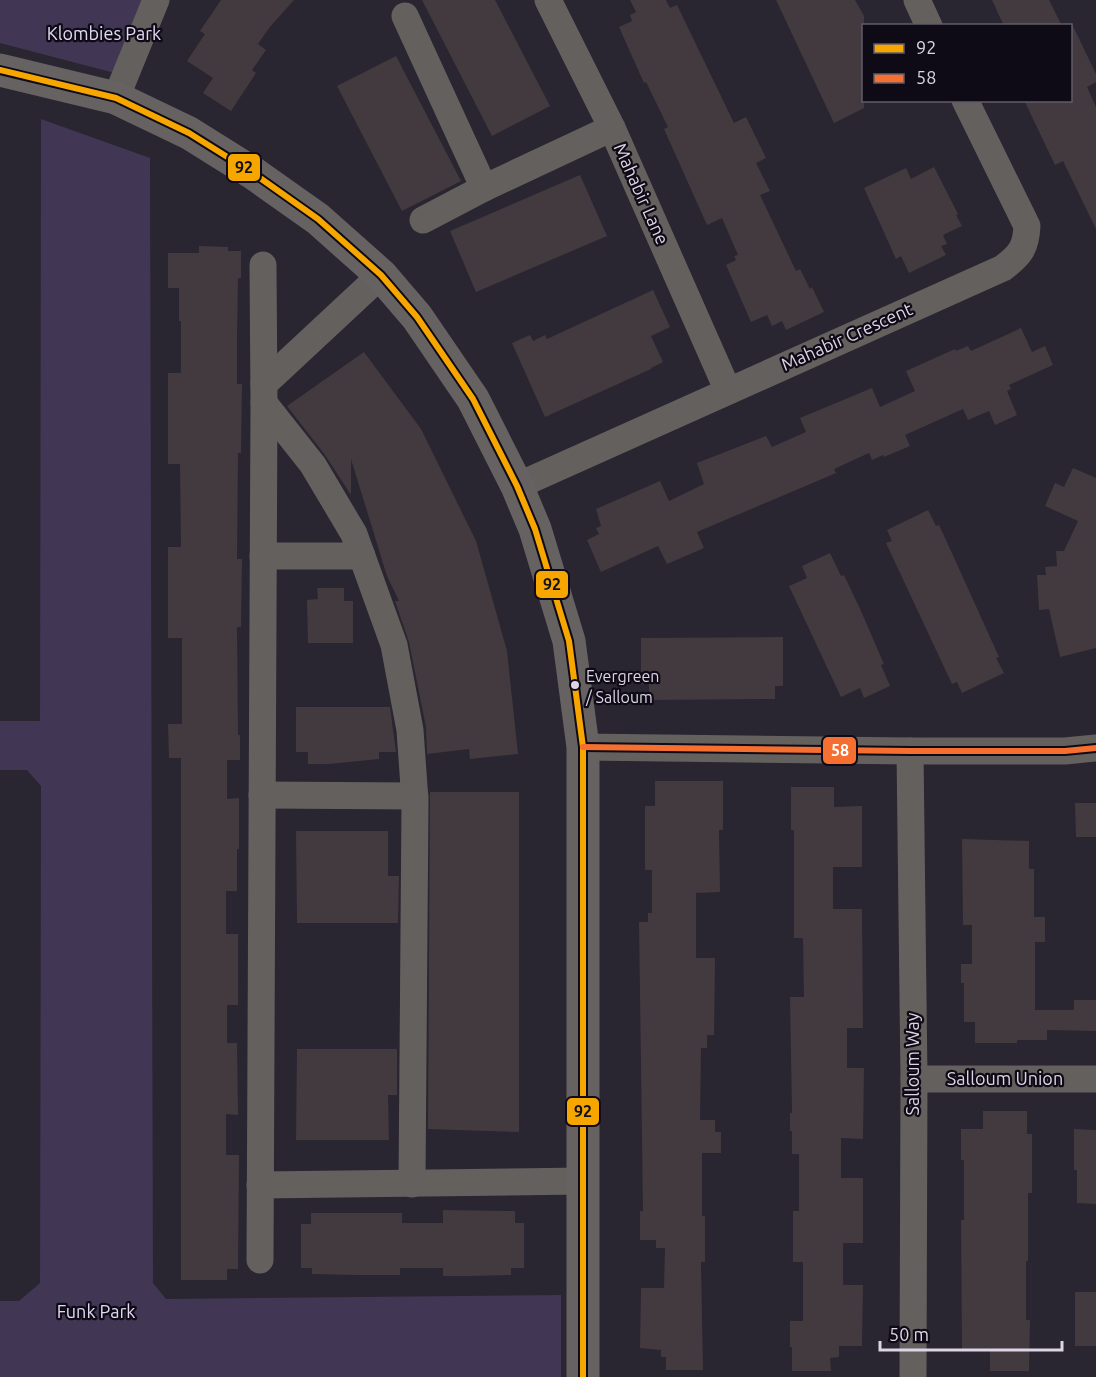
<svg xmlns="http://www.w3.org/2000/svg" width="1096" height="1377" font-family="Ubuntu,sans-serif">
	<style>
		.green { fill: #413653 }
		.building { fill: #433a3f }
		.lines { fill: none; stroke-linecap: round; stroke-linejoin: round }
		.street { stroke: #63605e; stroke-width: 27 }
		.secondary { stroke: #666262; stroke-width: 33 }
		.bus-1-casing { stroke: #0f0b16; stroke-width: 10 }
		.bus-2-casing { stroke: #0f0b16; stroke-width: 10 }
		.bus-1 { stroke: #f7a600; stroke-width: 6 }
		.bus-2 { stroke: #f46f30; stroke-width: 6 }
		.bus-dot { fill: #dbd5e6; stroke: #0f0b16; stroke-width: 2 }
		.labels { text-anchor: middle; stroke-width: 4.5; stroke-linejoin: round; paint-order: stroke }
		.bus-label { font-size: 16px; fill: #dbd5e6; stroke: #0f0b16; text-anchor: start }
		.park-label { font-size: 18px; fill: #e3d9f5; stroke: #0f0b16 }
		.street-label { font-size: 18px; fill: #dbd5e6; stroke: #0f0b16 }
		.line-badge { stroke: #0f0b16; stroke-width: 2 }
		.badge-label { font-size: 16px; text-anchor: middle; font-weight: bold; fill: #fff }
		.pale-badge-label { font-size: 16px; text-anchor: middle; font-weight: bold; fill: #111 }
	</style>
	<rect width="100%" height="100%" fill="#292531"/>
	<g class="green">
		<polygon points="0,0 143,0 126,76 0,43"/>
		<polygon points="41,119 150,158 153,1283 166,1299 561,1295 561,1377 0,1377 0,1301 19,1301 40,1283 41,786 27,770 0,770 0,721 40,721"/>
	</g>
	<g class="building">
		<polygon points="221,0 294,0 269,28 258,44 266,50 252,70 256,73 231,111 203,93 213,78 187,61 205,34 200,31"/>
		<polygon points="422,0 495,0 550,106 492,136"/>
		<polygon points="630,0 666,0 670,8 677,5 734,123 746,117 766,158 756,163 770,191 760,195 796,271 800,269 810,289 812,287 824,312 786,330 782,321 772,326 767,315 751,322 726,265 736,260 734,256 738,255 722,218 707,225 664,129 668,127 646,82 644,83 619,27 632,21 630,15 636,12"/>
		<polygon points="776,0 855,0 864,16 864,108 834,123"/>
		<polygon points="992,0 1049,0 1062,26 1004,26"/>
		<polygon points="1071,22 1096,74 1096,82 1087,87 1096,107 1096,229 1063,161 1055,165 1024,100 1071,100"/>
		<polygon points="396,56 461,181 402,211 337,86"/>
		<polygon points="934,167 958,214 956,215 962,226 943,235 947,244 941,246 946,255 909,273 901,256 896,259 864,188 906,168 911,179"/>
		<polygon points="580,175 607,236 476,292 450,231"/>
		<polygon points="199,246 228,247 228,251 241,251 241,278 238,278 237,338 237,384 242,384 241,453 238,453 237,559 242,559 241,627 237,627 238,735 240,735 240,760 227,760 227,799 239,798 239,849 237,849 237,891 226,891 226,934 238,934 238,1005 227,1005 227,1043 237,1043 238,1115 226,1114 226,1155 239,1155 238,1269 227,1269 227,1280 181,1280 181,758 169,758 168,724 182,724 182,638 168,638 168,547 181,547 180,464 168,464 168,373 181,373 181,321 179,321 179,288 168,288 168,253 199,253"/>
		<polygon points="653,290 670,327 651,336 663,362 651,368 651,369 545,417 512,343 530,335 533,341 545,335 547,339"/>
		<polygon points="1021,328 1032,352 1045,346 1053,365 1009,385 1011,389 1007,391 1017,415 995,425 989,411 968,420 963,409 905,435 910,446 884,457 883,455 872,460 869,453 834,469 836,473 697,532 704,548 667,564 658,546 601,572 587,540 599,534 596,528 601,526 596,509 660,481 669,501 704,484 697,463 766,436 772,447 806,432 800,418 872,388 880,407 915,391 906,371 955,349 956,351 968,346 971,351"/>
		<polygon points="364,352 421,429 476,541 507,651 518,754 470,759 469,749 427,754 426,727 409,642 395,601 399,601 387,576 351,459 351,495 325,455 287,406"/>
		<polygon points="1073,468 1096,478 1096,648 1060,657 1049,609 1039,610 1037,575 1046,575 1045,567 1057,566 1056,551 1064,551 1078,521 1045,506 1055,483 1064,487"/>
		<polygon points="928,510 936,526 939,525 951,551 999,657 996,658 1004,673 962,693 957,682 952,684 886,543 892,541 887,530"/>
		<polygon points="830,553 841,576 844,575 861,611 884,664 881,665 890,686 864,698 860,688 841,697 789,586 807,578 802,566"/>
		<polygon points="317,588 344,588 344,601 353,601 353,643 308,643 307,600 318,599"/>
		<polygon points="783,637 783,686 775,686 775,699 649,700 649,684 641,684 641,638"/>
		<polygon points="296,707 390,707 396,752 379,752 379,759 329,764 308,764 308,752 296,752"/>
		<polygon points="655,781 723,781 723,830 719,830 720,892 696,893 696,958 715,958 714,1035 707,1035 707,1048 701,1048 700,1120 715,1120 715,1132 721,1132 721,1153 702,1153 702,1216 705,1216 705,1262 701,1262 703,1370 666,1370 666,1357 661,1357 661,1350 640,1348 641,1288 664,1288 665,1248 656,1248 656,1240 640,1240 640,1211 643,1211 639,922 648,922 648,913 652,913 652,870 645,870 645,806 655,806"/>
		<polygon points="791,787 834,787 834,807 862,806 862,867 833,867 833,909 862,909 863,1028 847,1028 847,1068 864,1068 863,1139 841,1138 841,1178 863,1178 863,1243 843,1243 843,1285 863,1285 862,1346 839,1346 839,1357 830,1358 831,1371 792,1371 792,1347 790,1347 790,1321 803,1321 803,1262 793,1262 793,1211 799,1211 799,1154 792,1154 792,1131 790,1131 790,1113 792,1113 790,997 804,997 803,938 794,938 794,830 791,830"/>
		<polygon points="430,792 519,792 519,1132 428,1129"/>
		<polygon points="1075,803 1096,803 1096,837 1076,837"/>
		<polygon points="296,831 388,831 388,876 399,876 398,923 297,923"/>
		<polygon points="962,839 1029,841 1029,869 1034,869 1034,917 1045,917 1045,942 1035,942 1035,1010 1074,1010 1074,1000 1096,1000 1096,1031 1047,1030 1047,1040 1017,1040 1017,1043 975,1043 975,1022 964,1022 964,983 961,983 961,964 972,964 972,925 963,925"/>
		<polygon points="297,1049 397,1049 397,1095 388,1095 389,1140 296,1140"/>
		<polygon points="983,1111 1027,1111 1027,1134 1032,1134 1032,1193 1028,1193 1028,1261 1026,1261 1026,1320 1030,1320 1029,1371 990,1371 990,1349 962,1349 961,1220 964,1220 964,1160 961,1160 961,1129 983,1129"/>
		<polygon points="1074,1129 1096,1130 1096,1204 1077,1203 1077,1170 1074,1170"/>
		<polygon points="443,1210 515,1211 515,1223 524,1223 524,1268 511,1268 511,1275 470,1276 443,1276 443,1268 400,1268 400,1275 356,1275 312,1274 312,1268 301,1268 301,1224 311,1224 311,1213 402,1213 402,1223 443,1223"/>
		<rect x="1075" y="1292" width="21" height="54"/>
	</g>
	<g class="lines">
		<g class="street">
			<polyline points="548,0 612,128 728,391"/>
			<polyline points="917,0 929,26"/>
			<polyline points="405,16 484,188"/>
			<polyline points="116,98 156,0"/>
			<polyline points="423,220 484,188 612,128"/>
			<polyline points="264,384 381,275"/>
			<polyline points="264,403 313,465 354,534 394,645 410,730 415,801 412,1184"/>
			<path d="M517 486 1003 268C1020 255 1026 248 1027 226L965 100"/>
			<polyline points="263,556 362,556"/>
			<polyline points="583,747 910,751 1065,751 1096,748"/>
			<polyline points="910,751 914,1079 913,1377"/>
			<polyline points="262,795 415,796"/>
			<polyline points="914,1079 1096,1079"/>
			<polyline points="260,1185 583,1181"/>
			<polyline points="260,1260 264,403 263,265"/>
		</g>
		<polyline class="secondary" points="0,70 116,98 189,133 253,173 318,219 381,275 417,317 473,399 517,486 535,529 569,641 583,747 583,1377"/>
		<g class="bus-1-casing">
			<polyline id="bus-1" points="0,70 116,98 189,133 253,173 318,219 381,275 417,317 473,399 517,486 535,529 569,641 583,747 583,1377"/>
		</g>
		<g class="bus-2-casing">
			<polyline id="bus-2" points="583,747 910,751 1065,751 1096,748"/>
		</g>
		<use href="#bus-1" class="bus-1"/>
		<use href="#bus-2" class="bus-2"/>
	</g>
	<circle class="bus-dot" cx="575" cy="685" r="5"/>
	<g class="labels">
		<g class="bus-label">
			<text x="586" y="682">Evergreen<tspan x="586" dy="21">/ Salloum</tspan></text>
		</g>
		<g class="park-label">
			<text x="104" y="40">Klombies Park</text>
			<text x="96" y="1318">Funk Park</text>
		</g>
		<g class="street-label">
			<text transform="translate(641 194) rotate(66)" y="6">Mahabir Lane</text>
			<text transform="translate(847 337) rotate(-24)" y="6">Mahabir Crescent</text>
			<text transform="translate(913 1064) rotate(-90)" y="6">Salloum Way</text>
			<text x="1005" y="1085">Salloum Union</text>
		</g>
	</g>
	<g class="line-badge">
		<rect x="227" y="153" width="34" height="29" rx="6" fill="#f7a600"/>
		<rect x="535" y="570" width="34" height="29" rx="6" fill="#f7a600"/>
		<rect x="822" y="736" width="35" height="29" rx="6" fill="#f46f30"/>
		<rect x="566" y="1097" width="34" height="29" rx="6" fill="#f7a600"/>
	</g>
	<g class="badge-label">
		<text x="840" y="756">58</text>
	</g>
	<g class="pale-badge-label">
		<text x="244" y="173">92</text>
		<text x="552" y="590">92</text>
		<text x="583" y="1117">92</text>
	</g>
	<rect x="862" y="24" width="210" height="78" fill="#0f0b16" stroke="#615c69" stroke-width="1.5"/>
	<rect x="874" y="44" width="30" height="9" fill="#f7a600" stroke="#615c69" stroke-width="1.5"/>
	<text x="916" y="54" font-size="18" fill="#dbd5e6">92</text>
	<rect x="874" y="74" width="30" height="9" fill="#f46f30" stroke="#615c69" stroke-width="1.5"/>
	<text x="916" y="84" font-size="18" fill="#dbd5e6">58</text>
	<path d="M880 1341v9h182v-9" fill="none" stroke="#dbd5e6" stroke-width="3"/>
	<text x="889" y="1341" font-size="18" fill="#dbd5e6" stroke="#0f0b16" stroke-width="4.5" paint-order="stroke">50 m</text>
</svg>
